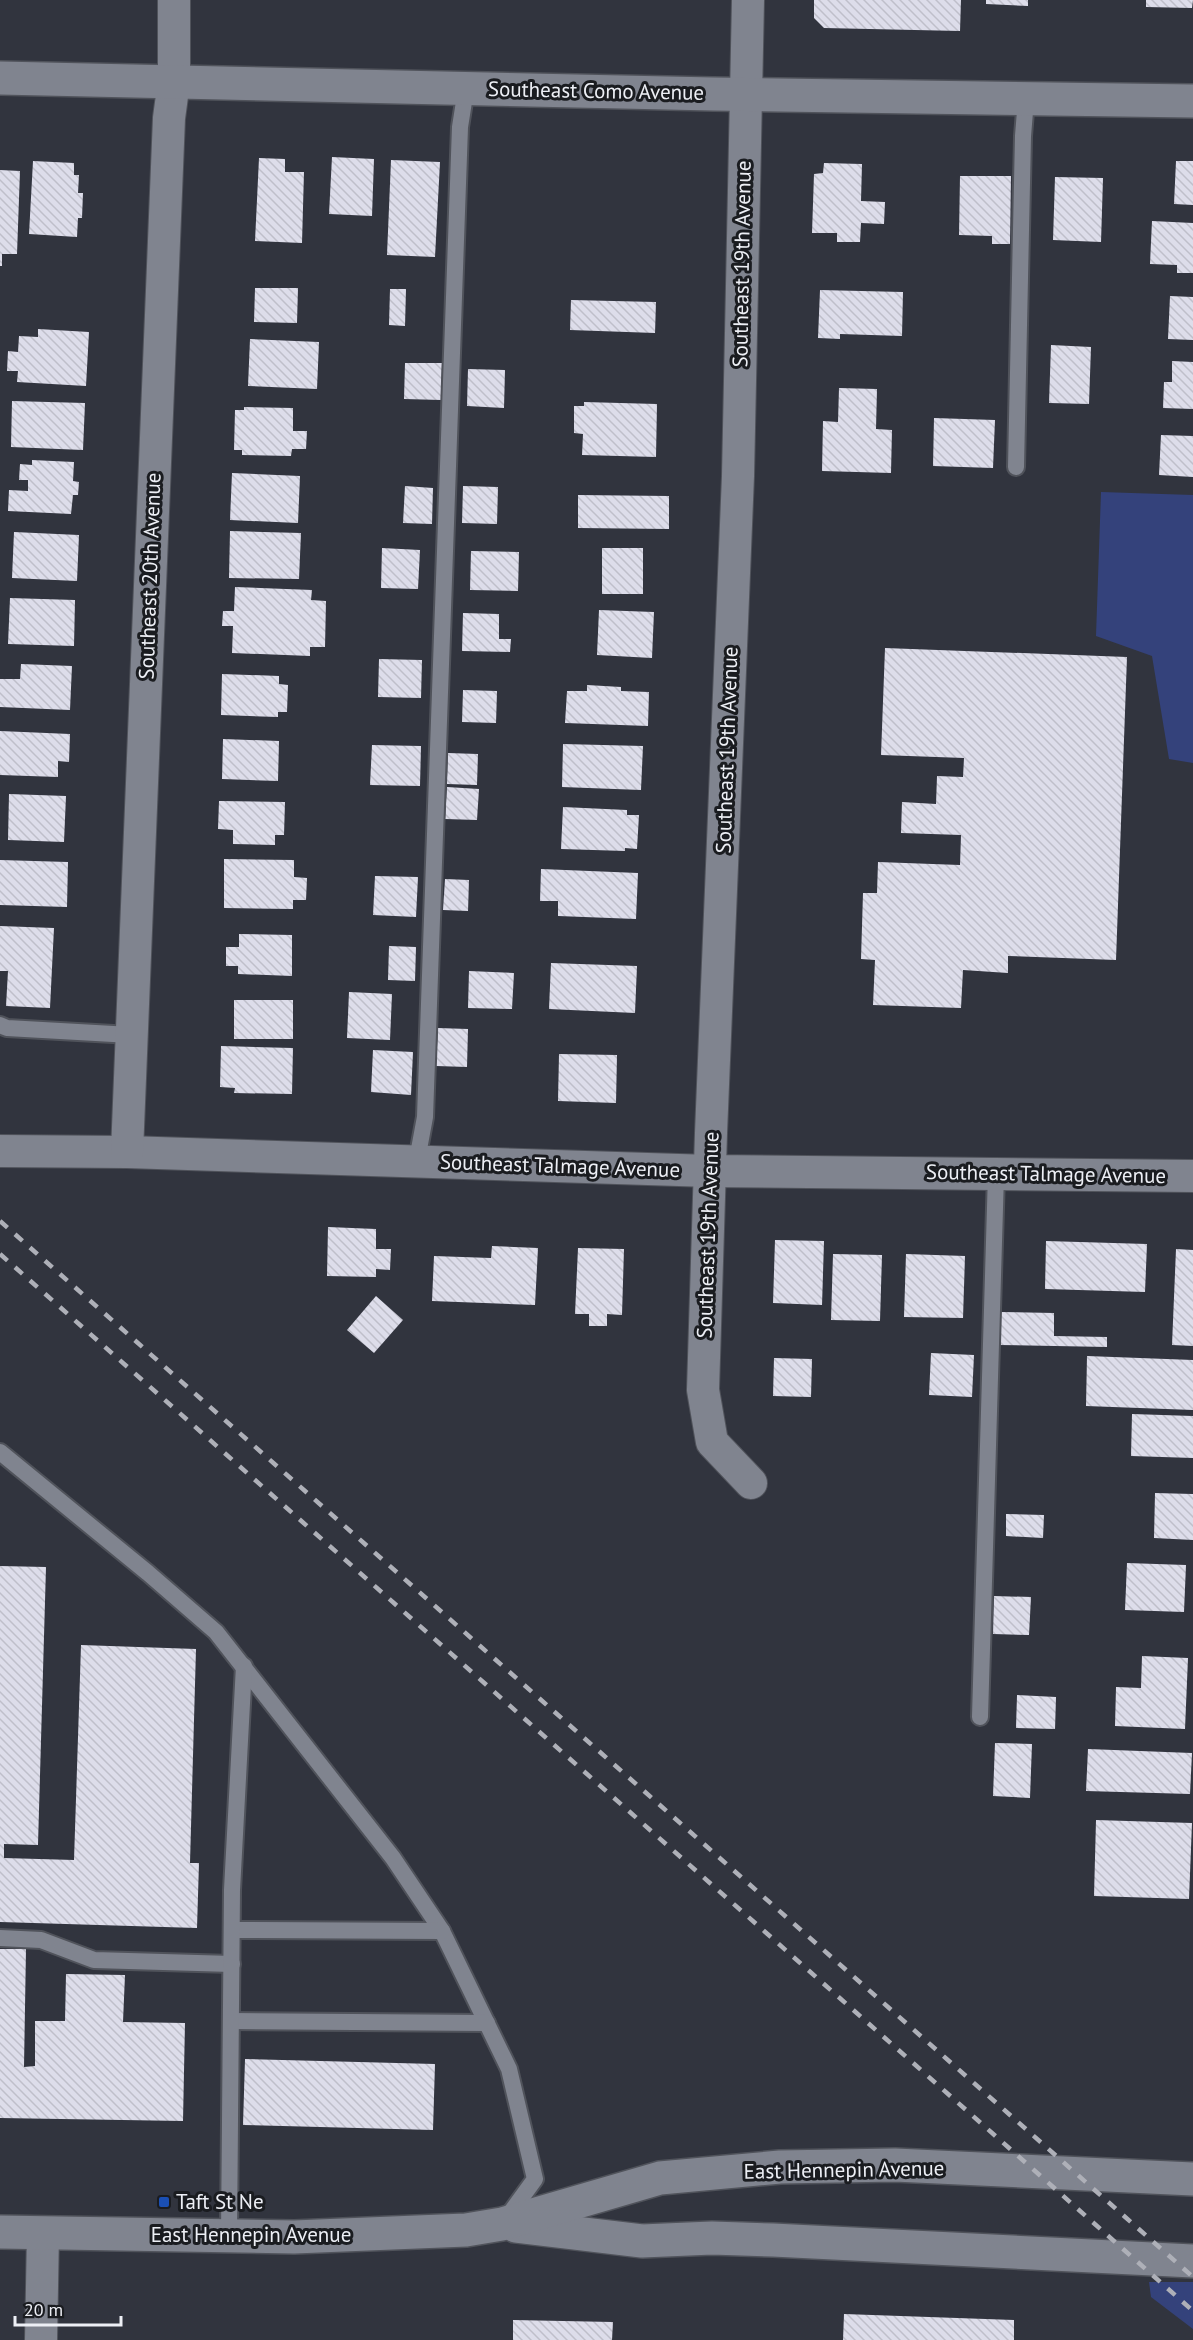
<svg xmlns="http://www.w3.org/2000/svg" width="1193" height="2340" font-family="'PT Sans',sans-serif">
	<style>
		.park { fill: #34427b }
		.building { fill: url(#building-back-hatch) }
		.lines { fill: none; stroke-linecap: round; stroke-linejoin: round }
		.lane-casing { stroke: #50535b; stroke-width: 20 }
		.street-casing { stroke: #50535b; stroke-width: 34 }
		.secondary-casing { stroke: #50535b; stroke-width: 36 }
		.lane { stroke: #80848f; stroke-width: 16 }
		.street { stroke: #80848f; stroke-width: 32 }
		.secondary { stroke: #80848f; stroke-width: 33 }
		.rail { stroke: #aeb0b8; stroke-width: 4.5; stroke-dasharray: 10 10; stroke-linecap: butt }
		.transit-dot { fill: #1a4fb4; stroke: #1a1c20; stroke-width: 2 }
		.labels { text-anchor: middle; stroke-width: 6; stroke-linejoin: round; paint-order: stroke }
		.street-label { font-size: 21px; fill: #edeff5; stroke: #1a1c20 }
		.poi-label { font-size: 21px; fill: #edeff5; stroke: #1a1c20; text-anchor: start }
	</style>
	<defs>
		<pattern id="building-back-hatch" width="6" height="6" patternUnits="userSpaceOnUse" patternTransform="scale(1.5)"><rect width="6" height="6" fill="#ddddea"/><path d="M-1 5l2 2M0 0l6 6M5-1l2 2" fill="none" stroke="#bfbfca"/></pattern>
	</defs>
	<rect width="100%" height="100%" fill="#31343e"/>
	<g class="park">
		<polygon points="1101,492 1193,495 1193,763 1169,759 1152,656 1096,636"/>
		<polygon points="1149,2282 1193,2282 1193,2329 1151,2297"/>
	</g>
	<g class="building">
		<polygon points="814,0 961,0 960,31 824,28 814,18"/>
		<polygon points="986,0 1028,0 1028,6 986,4"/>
		<polygon points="1146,0 1193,0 1192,8 1146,7"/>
		<polygon points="332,157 374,159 372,216 329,214"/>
		<polygon points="259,158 285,159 285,172 304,172 302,243 255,241"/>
		<polygon points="391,160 440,162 435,257 387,255"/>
		<polygon points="33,161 74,163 74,175 79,175 78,193 83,193 82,218 78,218 77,237 29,234"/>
		<polygon points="1176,161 1193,161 1193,205 1174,204"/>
		<polygon points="824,163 862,164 861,201 885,202 884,224 861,223 860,242 837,242 837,233 812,233 814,174 823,173"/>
		<polygon points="0,170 20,171 17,254 2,254 2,266 0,266"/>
		<polygon points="960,176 1011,176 1010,244 992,244 992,236 959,235"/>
		<polygon points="1055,177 1103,178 1101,242 1053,240"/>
		<polygon points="1152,221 1193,223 1193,273 1177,273 1177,265 1150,264"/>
		<polygon points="255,288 298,288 297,323 254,322"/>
		<polygon points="390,289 406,289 405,326 389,325"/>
		<polygon points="820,290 903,292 902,336 840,334 840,339 818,338"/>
		<polygon points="1170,296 1193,297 1193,340 1168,339"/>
		<polygon points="571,300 656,302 655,333 570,330"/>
		<polygon points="38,329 89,332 86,386 17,382 18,371 7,371 8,351 18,352 19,336 38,337"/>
		<polygon points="250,339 319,342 317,389 248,386"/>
		<polygon points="1051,345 1091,347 1089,404 1049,403"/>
		<polygon points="1172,361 1193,362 1193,409 1163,408 1164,382 1172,382"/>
		<polygon points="405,363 442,363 441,400 404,399"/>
		<polygon points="468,369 505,370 504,408 467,406"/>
		<polygon points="839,388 877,389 876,429 892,430 891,473 822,471 823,421 838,422"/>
		<polygon points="12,401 85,403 83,450 11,447"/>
		<polygon points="584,402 657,404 656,457 582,455 583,434 574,433 574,406 584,406"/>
		<polygon points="244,407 293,408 293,431 307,431 306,449 292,449 291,456 242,455 242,450 234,450 235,410 244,410"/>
		<polygon points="934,418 995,420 993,468 933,466"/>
		<polygon points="1161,435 1193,436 1193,477 1159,475"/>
		<polygon points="32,460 74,462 73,481 79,482 78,495 73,495 71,514 8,511 9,490 28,491 28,480 19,480 20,464 32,465"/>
		<polygon points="232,473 300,476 298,523 230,520"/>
		<polygon points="405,486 433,488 432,524 403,523"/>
		<polygon points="463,486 498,487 497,524 462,523"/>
		<polygon points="578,495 669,496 669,529 578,528"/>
		<polygon points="230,531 301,533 299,579 229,578"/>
		<polygon points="14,532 79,535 77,581 12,578"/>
		<polygon points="382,548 420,550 418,589 381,588"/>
		<rect x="602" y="548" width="41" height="46"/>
		<polygon points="471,551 519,552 518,591 470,590"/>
		<polygon points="235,587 312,590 311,600 326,601 325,647 310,647 310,656 232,653 233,626 222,626 223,611 234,611"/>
		<polygon points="10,598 75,600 74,646 8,644"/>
		<polygon points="599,610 654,612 652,658 597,655"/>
		<polygon points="463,613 499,614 499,639 511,639 510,652 462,651"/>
		<polygon points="885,648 1127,657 1116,960 1008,956 1008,973 963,970 961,1008 873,1005 875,960 861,959 863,893 877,893 878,862 960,865 961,835 901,833 902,802 936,804 937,776 963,777 964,758 881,755"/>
		<polygon points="379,659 422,660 421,698 378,697"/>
		<polygon points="21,664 72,666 70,710 0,707 0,679 20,679"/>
		<polygon points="222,674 279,676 279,684 288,685 287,712 278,712 278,717 221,715"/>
		<polygon points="587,685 621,687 621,691 649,692 648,726 565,723 567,691 587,691"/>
		<polygon points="463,690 497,691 496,723 462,722"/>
		<polygon points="0,731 70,734 69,762 58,761 58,777 0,775"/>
		<polygon points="223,739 279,741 278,781 222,779"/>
		<polygon points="563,744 643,746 641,790 562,787"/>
		<polygon points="372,745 421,746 420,786 370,785"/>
		<polygon points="448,753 478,754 477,785 447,784"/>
		<polygon points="447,787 479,789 477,820 445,819"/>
		<polygon points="9,794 66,796 64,842 8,840"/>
		<polygon points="219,801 285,802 284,835 275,835 275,845 233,844 233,830 218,829"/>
		<polygon points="563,807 627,810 627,815 639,815 637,849 625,848 625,851 561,849"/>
		<polygon points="224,859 294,860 294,877 307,878 306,900 293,900 293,909 224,908"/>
		<polygon points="0,860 68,862 67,907 0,905"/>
		<polygon points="541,869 638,873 636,919 558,916 558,901 540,901"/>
		<polygon points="375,876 418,877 416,917 373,915"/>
		<polygon points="445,879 469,880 468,911 443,910"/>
		<polygon points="0,926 54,928 50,1008 6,1006 8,971 0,971"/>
		<polygon points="239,934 292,935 292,976 238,974 238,966 226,966 226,947 239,947"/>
		<polygon points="389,946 416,947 415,981 388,980"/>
		<polygon points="551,963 637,966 635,1013 549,1009"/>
		<polygon points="469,971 514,973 512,1009 468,1008"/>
		<polygon points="349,992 392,994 390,1040 347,1038"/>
		<rect x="234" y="1000" width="59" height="39"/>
		<polygon points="438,1028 468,1029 467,1067 436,1066"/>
		<polygon points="221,1046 293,1048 292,1094 234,1093 235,1088 220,1087"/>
		<polygon points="373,1050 413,1052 411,1095 371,1092"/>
		<polygon points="559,1054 617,1055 616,1103 558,1101"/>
		<polygon points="328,1227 376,1229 376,1249 391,1249 390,1270 376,1269 376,1277 327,1276"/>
		<polygon points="775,1240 824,1241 822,1305 773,1303"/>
		<polygon points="1046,1241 1147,1244 1145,1292 1045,1289"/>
		<polygon points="492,1246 538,1248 535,1305 432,1301 434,1256 491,1258"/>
		<polygon points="578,1248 624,1249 622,1315 607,1314 607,1326 589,1326 589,1314 575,1314"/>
		<polygon points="1176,1249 1193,1250 1193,1346 1172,1345"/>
		<polygon points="833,1254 882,1255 880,1321 831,1320"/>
		<polygon points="906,1254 965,1256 963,1318 904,1317"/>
		<polygon points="376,1296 403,1320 374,1353 347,1330"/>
		<polygon points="999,1312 1054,1313 1054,1336 1107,1337 1107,1347 999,1345"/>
		<polygon points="931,1353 974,1355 972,1397 929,1395"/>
		<polygon points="1087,1356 1193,1360 1193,1410 1086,1406"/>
		<polygon points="774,1358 812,1359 811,1397 773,1396"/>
		<polygon points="1132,1414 1193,1416 1193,1458 1131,1456"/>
		<polygon points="1155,1493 1193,1494 1193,1540 1154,1538"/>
		<polygon points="1006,1514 1044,1515 1043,1538 1006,1536"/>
		<polygon points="1127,1563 1186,1565 1184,1612 1125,1610"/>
		<polygon points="0,1566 46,1567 38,1845 4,1844 4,1858 74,1860 81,1645 196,1649 190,1863 199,1863 197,1928 0,1922"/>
		<polygon points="994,1596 1031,1597 1029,1635 993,1634"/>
		<polygon points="1142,1656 1188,1658 1185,1729 1115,1726 1116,1687 1141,1688"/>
		<polygon points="1017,1695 1056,1697 1055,1729 1016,1728"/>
		<polygon points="995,1743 1032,1744 1030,1798 993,1796"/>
		<polygon points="1088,1749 1192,1753 1190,1794 1086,1791"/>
		<polygon points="1096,1820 1192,1823 1189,1899 1094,1896"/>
		<polygon points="0,1949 26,1949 24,2067 35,2066 35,2021 65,2021 66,1974 125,1975 123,2022 185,2023 183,2121 0,2118"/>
		<polygon points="245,2059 435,2064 433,2130 243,2125"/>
		<polygon points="844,2314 1014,2320 1014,2340 843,2340"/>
		<polygon points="513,2320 613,2322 612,2340 513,2340"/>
	</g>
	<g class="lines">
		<g class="lane-casing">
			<g id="lane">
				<polyline points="1016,467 1023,136 1026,99"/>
				<polyline points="0,1025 7,1028 131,1035"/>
				<polyline points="417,1160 425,1117 460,127 466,89"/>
				<polyline points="0,1452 148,1573 216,1632 393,1858 442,1931 509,2069 535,2179 506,2219"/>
				<polyline points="980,1717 996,1174"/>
				<polyline points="232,1930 442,1931"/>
				<polyline points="0,1938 41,1940 94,1960 232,1964"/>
				<polyline points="231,2021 487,2023"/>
				<polyline points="229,2236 232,1890 244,1666"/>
			</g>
		</g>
		<g class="street-casing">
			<g id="street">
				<polyline points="748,0 738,476 711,1133 703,1390 712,1442 751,1483"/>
				<polyline points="0,1151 127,1152 710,1171 1193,1176"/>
				<polyline points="127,1152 169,118 174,81 174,0"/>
				<polyline points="41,2340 43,2233"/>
			</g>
		</g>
		<g class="secondary-casing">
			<g id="secondary">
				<polyline points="0,78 713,94 1193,101"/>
				<polyline points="516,2226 642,2241 712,2238 773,2240 1193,2261"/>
				<polyline points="0,2232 294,2237 466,2230 502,2224 660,2178 780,2167 895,2165 1193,2179"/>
			</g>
		</g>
		<use href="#lane" class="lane"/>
		<use href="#street" class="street"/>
		<use href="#secondary" class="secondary"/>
		<g class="rail">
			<polyline points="0,1221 1193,2277"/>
			<polyline points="0,1254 1193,2311"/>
		</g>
	</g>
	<rect class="transit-dot" x="158" y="2196" width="12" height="12" rx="3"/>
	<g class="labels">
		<g class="street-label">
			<text transform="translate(596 91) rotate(1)" y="7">Southeast Como Avenue</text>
			<text transform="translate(742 264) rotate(-89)" y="7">Southeast 19th Avenue</text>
			<text transform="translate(150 576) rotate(-88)" y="7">Southeast 20th Avenue</text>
			<text transform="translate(727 750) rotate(-88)" y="7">Southeast 19th Avenue</text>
			<text transform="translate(560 1166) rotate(2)" y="7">Southeast Talmage Avenue</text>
			<text transform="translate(1046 1174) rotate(1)" y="7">Southeast Talmage Avenue</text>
			<text transform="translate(708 1235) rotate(-88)" y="7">Southeast 19th Avenue</text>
			<text transform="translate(844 2170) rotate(-1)" y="7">East Hennepin Avenue</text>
			<text x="251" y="2242">East Hennepin Avenue</text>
		</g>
		<g class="poi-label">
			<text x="176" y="2209">Taft St Ne</text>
		</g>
	</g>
	<path d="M15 2316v9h106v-9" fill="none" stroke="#edeff5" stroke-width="3"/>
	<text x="24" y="2316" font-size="18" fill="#edeff5" stroke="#1a1c20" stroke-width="4.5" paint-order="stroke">20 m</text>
</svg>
